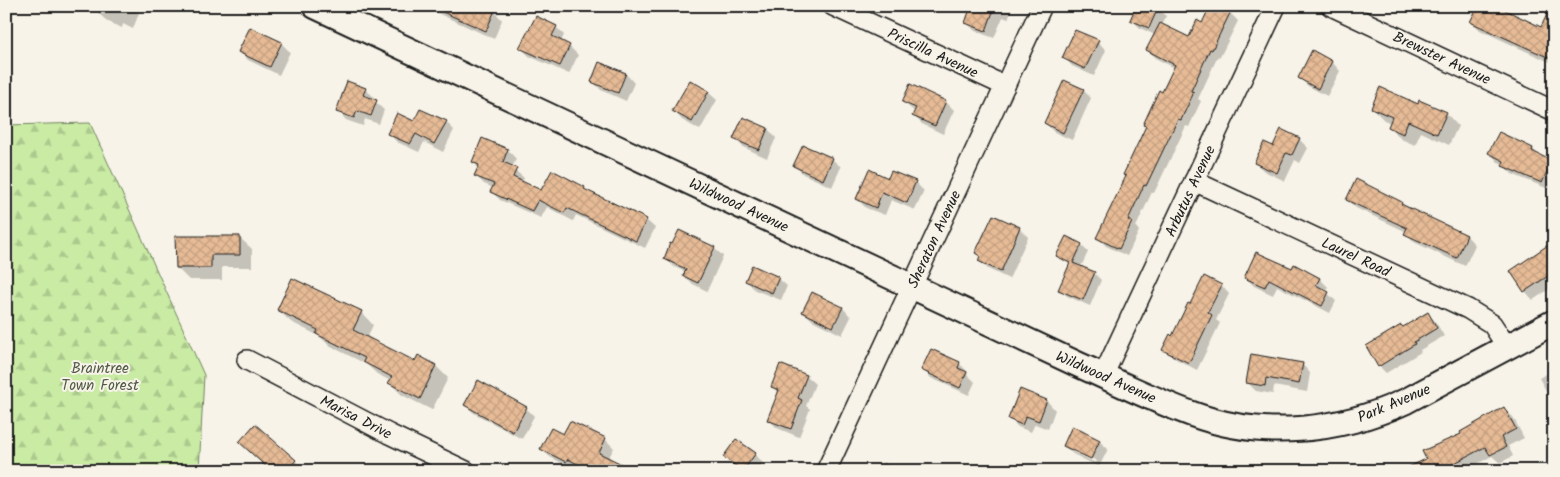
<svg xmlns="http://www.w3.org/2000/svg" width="1560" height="477" font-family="Kalam,sans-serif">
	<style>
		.forest { fill: url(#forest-firs); stroke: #728460 }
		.shadow { fill: #0003; fill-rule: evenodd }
		.building { fill: url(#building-cross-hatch); stroke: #1c1c1c }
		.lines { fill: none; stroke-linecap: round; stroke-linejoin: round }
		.minor-casing { stroke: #1c1c1c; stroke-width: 22 }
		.tertiary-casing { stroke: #1c1c1c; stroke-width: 28 }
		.minor { stroke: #f7f3e8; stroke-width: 19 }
		.tertiary { stroke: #f7f3e8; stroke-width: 24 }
		.labels { text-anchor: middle; stroke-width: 4; stroke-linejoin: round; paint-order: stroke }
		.street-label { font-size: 15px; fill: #1c1c1c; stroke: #f7f3e8 }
		.park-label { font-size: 15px; fill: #505a45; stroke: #f7f3e8 }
	</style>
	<defs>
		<pattern id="forest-firs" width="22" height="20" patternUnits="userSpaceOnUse" patternTransform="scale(1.25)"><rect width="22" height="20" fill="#c9eba4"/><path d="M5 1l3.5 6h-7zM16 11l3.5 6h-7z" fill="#acc98d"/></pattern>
		<pattern id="building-cross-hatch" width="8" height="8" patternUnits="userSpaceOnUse" patternTransform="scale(1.25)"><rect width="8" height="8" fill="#e6bb96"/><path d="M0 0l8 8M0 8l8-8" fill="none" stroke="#c5a081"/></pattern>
	</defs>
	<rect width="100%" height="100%" fill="#f7f3e8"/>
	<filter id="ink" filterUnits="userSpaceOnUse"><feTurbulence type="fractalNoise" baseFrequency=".02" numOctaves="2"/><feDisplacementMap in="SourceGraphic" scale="10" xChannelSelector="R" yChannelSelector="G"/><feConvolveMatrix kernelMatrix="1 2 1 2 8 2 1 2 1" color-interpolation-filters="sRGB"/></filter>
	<g filter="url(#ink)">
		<polygon class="forest" points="90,123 204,375 199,471 6,471 6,125"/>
		<g class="shadow">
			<polygon points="101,6 132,6 139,13 133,29 123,24 122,28 107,21 98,13"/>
			<polygon points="422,6 428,6 456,18 435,6 490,6 489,9 494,11 502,20 494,39"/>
			<polygon points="973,6 1013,6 1008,19 1003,17 994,38 975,31 966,22"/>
			<polygon points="1554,6 1554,64 1480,30 1472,22 1542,28"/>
			<polygon points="1158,8 1166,16 1162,26 1189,39 1202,24 1230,13 1238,21 1220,57 1218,56 1198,99 1201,101 1189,127 1186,126 1154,193 1152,192 1136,227 1139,231 1127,256 1106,246 1098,238 1127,177 1147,127 1144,124 1163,94 1175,68 1155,58 1147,50 1155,35 1140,28 1132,20"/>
			<polygon points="556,27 564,35 561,42 569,46 578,55 569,74 529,56 521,48"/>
			<polygon points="1098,42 1106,50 1094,76 1072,66 1064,57"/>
			<polygon points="281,43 290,52 279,75 248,60 240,52"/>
			<polygon points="1312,52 1332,62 1340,71 1327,96 1308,86 1299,77"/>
			<polygon points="600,63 626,74 634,83 626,101 601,90 592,81"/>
			<polygon points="911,86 946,102 954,110 943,134 922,124 914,116 915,112 903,102"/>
			<polygon points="365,89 374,97 373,100 384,110 379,124 365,119 363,126 346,120 338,111"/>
			<polygon points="1083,90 1091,98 1072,140 1054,132 1045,123"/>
			<polygon points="708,92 717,100 700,130 682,120 674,111"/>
			<polygon points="1418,105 1446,113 1458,126 1449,145 1421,132 1415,145 1401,139 1389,127 1391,123 1384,120 1372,108"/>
			<polygon points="743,119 768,129 776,138 767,158 743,147 735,139"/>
			<polygon points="446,122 454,130 443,152 424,142 419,152 397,142 389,134 414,123"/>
			<polygon points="483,139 508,150 516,159 512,168 524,178 522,183 541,192 584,188 588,192 646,220 655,228 645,248 576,215 573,221 547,207 541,218 500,200 492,192 494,188 484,184 476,176 479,168 473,162"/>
			<polygon points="1299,139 1308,148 1300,163 1295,160 1285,181 1264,171 1255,163 1273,148"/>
			<polygon points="1533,149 1540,157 1554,164 1554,184 1551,190 1512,174 1504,166 1504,164 1498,162 1490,153"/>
			<polygon points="832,159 841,167 832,187 803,174 795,166"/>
			<polygon points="889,179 915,182 924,191 915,210 891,200 885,215 866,208 857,199"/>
			<polygon points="1347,200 1402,203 1408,209 1467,236 1475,245 1465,266 1414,242 1406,233 1407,232 1356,208"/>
			<polygon points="1019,228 1028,237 1009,279 988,269 979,261 981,257 977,253"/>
			<polygon points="239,237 252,249 252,267 222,267 222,280 189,280 177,268"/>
			<polygon points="1067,238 1081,245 1088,252 1081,267 1094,273 1101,280 1090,306 1067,296 1060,289 1070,265 1058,256"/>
			<polygon points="714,248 723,256 707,291 693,284 684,275 686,272 674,267 665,258"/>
			<polygon points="1554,250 1554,286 1533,300 1525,291"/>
			<polygon points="1295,266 1320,279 1328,287 1326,292 1336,301 1330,313 1277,286 1273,295 1254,286 1246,278 1293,270"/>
			<polygon points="778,278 787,286 781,300 755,290 747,281"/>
			<polygon points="1222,286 1229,294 1216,320 1220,323 1197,370 1172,357 1164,349 1173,337 1190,305"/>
			<polygon points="813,294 843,308 851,317 842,335 812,320 804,312"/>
			<polygon points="278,310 361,312 373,325 367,338 416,363 436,366 448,378 432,410 402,395 390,383 391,381 377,374 366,364 330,346 319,336 291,322"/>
			<polygon points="1428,314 1435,321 1444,336 1420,350 1421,352 1386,373 1379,366 1403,328"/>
			<polygon points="931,350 960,364 968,372 967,374 975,382 969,395 931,378 923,370"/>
			<polygon points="1302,364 1310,373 1307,392 1274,386 1273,394 1256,391 1247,382"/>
			<polygon points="1554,370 1554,401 1549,396 1539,378"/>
			<polygon points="806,376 815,384 806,406 810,409 799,437 777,428 768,419 779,393 772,387"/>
			<polygon points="1020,391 1047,401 1055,410 1048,429 1035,424 1031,432 1018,427 1009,418"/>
			<polygon points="465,405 526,408 534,416 522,439 474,413"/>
			<polygon points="1504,409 1513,417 1524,438 1508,446 1513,456 1500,463 1492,456 1464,471 1403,471 1427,459 1463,434"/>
			<polygon points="570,422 605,439 614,448 608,459 633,471 585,471 576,467 575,470 550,457 541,449 564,435"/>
			<path d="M1099 441 1108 449 1099 467 1073 454 1064 446ZM1073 449 1097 461 1096 463 1073 452Z"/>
			<polygon points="240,442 295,461 303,469 302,471 271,471"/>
			<polygon points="755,454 763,463 757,471 740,471 725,457"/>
			<polygon points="883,462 899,471 879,471"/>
			<polygon points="323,466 332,471 321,471"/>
			<polygon points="653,467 661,471 651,471"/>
		</g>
		<g class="building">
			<polygon points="429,6 485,6 495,10 486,31"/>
			<polygon points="971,6 995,6 986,31 965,23"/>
			<polygon points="1136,6 1159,6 1149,28 1130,20"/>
			<polygon points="1210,6 1220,6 1231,11 1212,50 1210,49 1191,91 1194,92 1181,120 1178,119 1146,186 1144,185 1128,220 1132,222 1119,249 1096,238 1126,176 1123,175 1146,126 1143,125 1159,90 1162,92 1175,65 1146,50 1160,23 1189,37 1197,20 1202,23"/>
			<polygon points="1478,6 1497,6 1541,27 1551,6 1554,6 1554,60 1470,22"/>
			<polygon points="536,16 557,26 552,36 570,45 560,66 519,48"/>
			<polygon points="250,27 282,42 270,67 238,52"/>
			<polygon points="1075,30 1099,40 1085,69 1062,58"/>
			<polygon points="1312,50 1332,61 1318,89 1298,78"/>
			<polygon points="599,62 626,73 618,93 591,82"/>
			<polygon points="690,80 709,91 692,122 672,111"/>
			<polygon points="1064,80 1084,89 1063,133 1044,123"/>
			<polygon points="347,81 366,88 363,95 377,100 371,116 357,111 354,118 336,112"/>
			<polygon points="910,84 946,101 935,126 912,116 916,108 902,102"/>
			<polygon points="1380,87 1418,104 1419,100 1447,112 1437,134 1408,121 1403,134 1388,127 1392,117 1371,108"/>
			<polygon points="420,109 447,121 434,144 416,134 410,144 387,134 397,113 414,121"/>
			<polygon points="743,117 768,128 759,150 733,139"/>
			<polygon points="1281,129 1300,138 1292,155 1286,153 1277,173 1254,163 1264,142 1273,146"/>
			<polygon points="1499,132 1533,148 1532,151 1552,161 1542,183 1502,166 1504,161 1488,153"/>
			<polygon points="482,138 508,149 503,162 517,168 513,177 541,190 552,170 585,187 584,189 647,219 636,241 567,208 564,213 538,200 532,211 490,192 494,184 474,176 479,165 472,162"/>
			<polygon points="803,145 833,158 823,180 793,166"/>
			<polygon points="869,169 888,178 891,171 916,181 907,203 882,192 876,208 856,199"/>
			<polygon points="1356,179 1402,202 1401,204 1467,235 1457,258 1404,234 1407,228 1346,200"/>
			<polygon points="993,215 1020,227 1001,272 978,261 980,256 975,253"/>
			<polygon points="679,230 715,247 698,283 683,276 686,269 664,259 670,243 672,244"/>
			<polygon points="175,236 240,236 240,255 211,255 211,268 176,268"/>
			<polygon points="1066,236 1082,244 1073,263 1095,272 1083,300 1058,290 1070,263 1056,256"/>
			<polygon points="1554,241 1554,272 1524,292 1510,271"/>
			<polygon points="1256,252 1292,268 1294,264 1320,278 1316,285 1329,292 1322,306 1269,279 1265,287 1244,278"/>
			<polygon points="752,265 779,277 772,293 745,281"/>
			<polygon points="1204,276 1222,285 1208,312 1212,315 1189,363 1162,350 1170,334 1172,336 1188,303 1190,304"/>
			<polygon points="292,278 362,311 353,330 415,361 418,355 436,365 420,399 388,383 392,377 363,362 365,358 316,334 318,330 277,310"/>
			<polygon points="812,292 843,307 833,327 802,312"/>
			<polygon points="1428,312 1437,328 1414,342 1415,344 1378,367 1366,346 1401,325 1403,327"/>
			<polygon points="931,349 960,362 958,368 967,372 960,388 921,370"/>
			<polygon points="1251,354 1303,363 1299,384 1266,378 1265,386 1246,383"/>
			<polygon points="780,364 807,375 798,398 802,400 791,429 767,420 779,390 771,387"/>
			<polygon points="478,380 527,407 513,432 464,405"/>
			<polygon points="1020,389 1047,400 1039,421 1026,416 1022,425 1008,419"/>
			<polygon points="1504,407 1516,429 1501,437 1506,447 1490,455 1485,447 1449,466 1451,471 1400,471 1426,459 1422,451 1461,434 1460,432"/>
			<polygon points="570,421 606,438 599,453 636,471 591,471 568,459 566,462 540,449 551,428 563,434"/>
			<polygon points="255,424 296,460 287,471 271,471 239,442"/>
			<polygon points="1072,426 1100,440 1091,459 1063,446"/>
			<polygon points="736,439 756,453 743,471 723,457"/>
		</g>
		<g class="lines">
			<g class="minor-casing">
				<g id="minor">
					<polyline points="833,6 1005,86"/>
					<polyline points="1331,6 1554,111"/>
					<polyline points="1194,181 1468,309 1492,324 1507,347"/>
					<polyline points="247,360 389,434 466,471"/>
					<polyline points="1103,376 1276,6"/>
					<polyline points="826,471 1042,6"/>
				</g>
			</g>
			<g class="tertiary-casing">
				<path id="tertiary" d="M315 6 1077 364C1115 381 1153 400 1192 414 1262 440 1339 432 1406 401L1554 322"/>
			</g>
			<use href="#minor" class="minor"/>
			<use href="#tertiary" class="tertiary"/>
		</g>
	</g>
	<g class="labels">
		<g class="street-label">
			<text transform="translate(933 53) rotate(25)" y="5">Priscilla Avenue</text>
			<text transform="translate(1442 58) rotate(25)" y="5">Brewster Avenue</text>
			<text transform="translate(1190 191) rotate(-65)" y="5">Arbutus Avenue</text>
			<text transform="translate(739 205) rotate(25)" y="5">Wildwood Avenue</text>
			<text transform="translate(934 239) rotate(-65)" y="5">Sheraton Avenue</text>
			<text transform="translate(1356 257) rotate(25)" y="5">Laurel Road</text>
			<text transform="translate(1106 377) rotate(24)" y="5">Wildwood Avenue</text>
			<text transform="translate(1394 403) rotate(-23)" y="5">Park Avenue</text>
			<text transform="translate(356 417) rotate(27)" y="5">Marisa Drive</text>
		</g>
		<g class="park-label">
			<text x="100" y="373">Braintree<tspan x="100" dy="17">Town Forest</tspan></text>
		</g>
	</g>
	<rect width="1560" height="477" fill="none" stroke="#f7f3e8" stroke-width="25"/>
	<rect x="12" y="12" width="1535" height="452" fill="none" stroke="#1c1c1c" stroke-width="2" filter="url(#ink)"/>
</svg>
